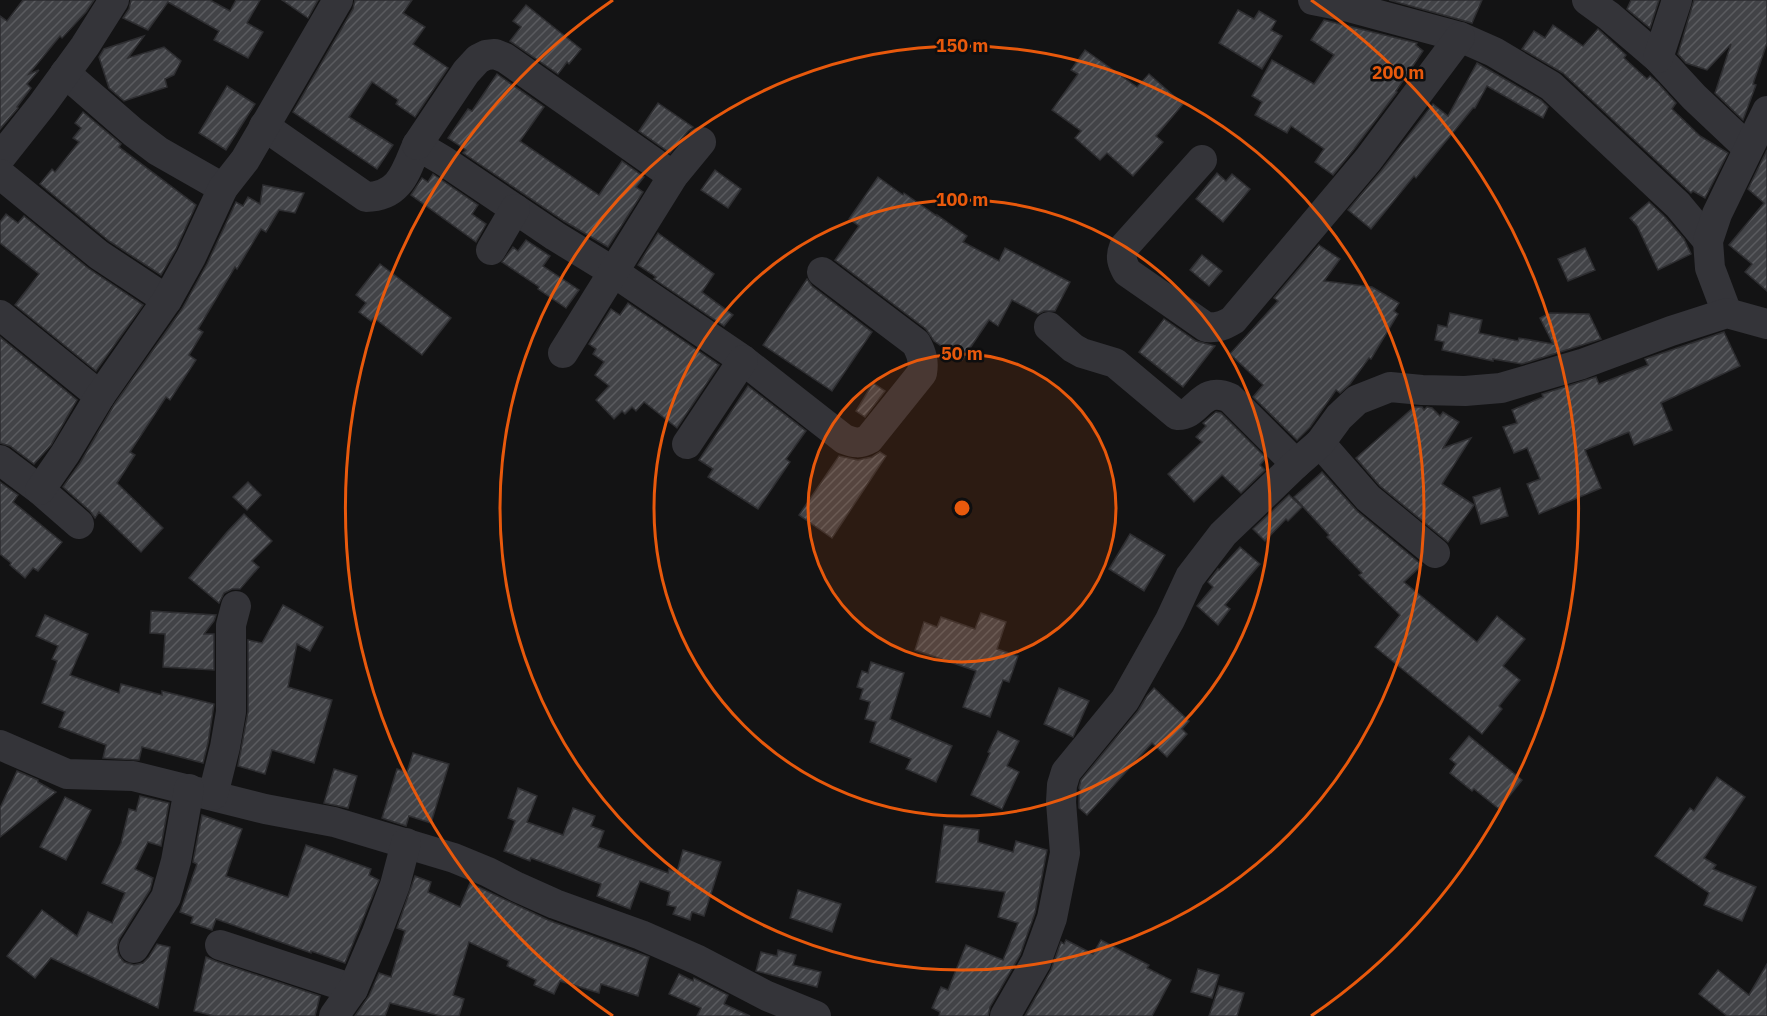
<svg xmlns="http://www.w3.org/2000/svg" width="1767" height="1016" font-family="'IBM Plex Sans',sans-serif">
	<style>
		.building { fill: url(#building-hatch); stroke: #2d2d30; stroke-width: 1.5 }
		.lines { fill: none; stroke-linecap: round; stroke-linejoin: round }
		.minor { stroke: #343439; stroke-width: 30 }
		.ring { fill: none; stroke: #e8590c; stroke-width: 3 }
		.centre { fill: #e8590c; stroke: #0e0e0f; stroke-width: 3 }
		.ring-label { font-size: 18px; text-anchor: middle; font-weight: bold; fill: #e8590c; stroke: #0e0e0f; stroke-width: 5; stroke-linejoin: round; paint-order: stroke }
	</style>
	<defs>
		<pattern id="building-hatch" width="6" height="6" patternUnits="userSpaceOnUse" patternTransform="scale(1.5)"><rect width="6" height="6" fill="#424347"/><path d="M-1 1l2-2M0 6l6-6M5 7l2-2" fill="none" stroke="#5a5b5f"/></pattern>
	</defs>
	<rect width="100%" height="100%" fill="#131314"/>
	<g class="building">
		<polygon points="23,0 94,0 86,12 62,38 60,36 29,74 39,70 27,84 31,88 17,107 18,108 0,129 0,16 7,21"/>
		<polygon points="131,0 210,0 230,11 236,0 260,0 247,23 263,32 248,58 214,40 219,31 168,2 148,30 123,18 129,9"/>
		<polygon points="282,0 318,0 308,18"/>
		<polygon points="355,0 412,0 403,13 425,27 413,44 448,68 415,117 396,104 398,100 372,82 349,117 393,145 377,169 293,112 353,9"/>
		<polygon points="1389,0 1482,0 1472,23"/>
		<polygon points="1631,0 1659,0 1650,28 1627,9"/>
		<polygon points="1694,0 1767,0 1767,43 1753,84 1756,85 1743,120 1715,93 1731,44 1707,70 1686,63 1678,54"/>
		<polygon points="526,5 581,49 569,64 567,62 558,74 510,41 521,27 513,21"/>
		<polygon points="1238,10 1254,19 1259,11 1276,21 1271,30 1282,36 1262,69 1219,43"/>
		<polygon points="1324,20 1417,43 1416,45 1423,51 1396,91 1397,92 1354,149 1333,175 1315,162 1324,149 1291,126 1287,133 1255,115 1262,102 1252,96 1272,60 1314,84 1334,55 1311,40"/>
		<polygon points="1553,25 1583,46 1598,29 1626,55 1624,58 1647,79 1650,76 1658,83 1676,103 1672,109 1700,136 1728,153 1705,198 1693,191 1691,193 1563,73 1522,49 1534,31 1545,38"/>
		<polygon points="144,36 128,58 164,47 181,61 174,75 165,79 167,87 124,101 109,88 99,57 104,49"/>
		<polygon points="1085,50 1137,87 1149,74 1183,104 1156,136 1163,142 1133,176 1107,153 1100,160 1075,138 1081,131 1052,110 1078,74 1071,70"/>
		<polygon points="1477,63 1541,100 1548,107 1543,118 1487,86 1475,108 1473,108 1416,178 1414,176 1371,229 1348,210 1381,171 1433,104 1448,116"/>
		<polygon points="497,74 544,107 520,141 599,195 622,161 644,177 636,187 643,192 608,247 564,221 463,153 466,150 448,138 468,109 472,111"/>
		<polygon points="227,86 255,104 226,150 199,133"/>
		<polygon points="658,103 693,127 688,131 670,153 639,131"/>
		<polygon points="83,112 121,144 119,147 196,205 176,249 161,275 109,241 40,184 52,169 55,172 79,142 73,138 81,128 75,123"/>
		<polygon points="1767,150 1767,291 1745,272 1752,264 1729,245 1764,203 1748,189"/>
		<polygon points="715,170 741,189 728,208 701,190"/>
		<polygon points="1217,173 1226,181 1232,174 1250,189 1223,222 1196,199"/>
		<polygon points="433,174 478,205 472,214 486,224 476,242 411,195 422,178 428,182"/>
		<polygon points="878,177 903,195 904,193 937,216 937,215 967,236 963,242 999,261 1005,248 1070,282 1055,311 1044,311 1038,314 1012,300 998,326 989,320 962,360 934,341 926,329 835,260 859,226 849,219"/>
		<polygon points="263,185 304,193 295,213 279,210 266,232 261,229 237,269 235,267 198,329 203,332 189,355 196,360 170,400 166,397 130,452 135,455 117,483 163,528 141,552 99,512 95,518 90,511 63,487 80,463 114,405 182,309 207,264 236,202 243,206 248,197 260,204"/>
		<polygon points="1649,202 1665,217 1684,239 1691,254 1658,270 1637,226 1630,218"/>
		<polygon points="6,214 18,223 24,216 88,268 143,305 96,371 15,305 39,274 0,243 0,222"/>
		<polygon points="658,233 714,274 702,292 733,315 724,326 654,279 656,277 638,265"/>
		<polygon points="526,240 550,256 543,266 579,290 566,308 538,289 539,287 502,262 513,247 518,251"/>
		<polygon points="1319,245 1340,259 1324,281 1372,287 1399,303 1394,311 1398,314 1371,359 1369,358 1350,384 1340,393 1336,390 1310,427 1297,440 1253,397 1263,385 1230,354 1278,301 1274,298"/>
		<polygon points="1585,248 1595,270 1568,281 1558,259"/>
		<polygon points="1202,255 1222,271 1209,286 1190,270"/>
		<polygon points="380,264 451,318 422,355 374,318 371,321 359,312 366,303 356,295"/>
		<polygon points="807,279 812,286 872,332 832,391 763,345"/>
		<polygon points="628,303 719,365 677,428 644,402 636,411 632,407 625,414 622,411 614,419 596,400 609,386 595,375 604,362 593,354 596,349 589,344 611,309 620,315"/>
		<polygon points="1450,313 1482,320 1479,333 1518,341 1519,338 1553,344 1540,318 1550,313 1589,314 1601,339 1522,364 1493,359 1493,361 1442,350 1444,342 1435,340 1438,325 1447,327"/>
		<polygon points="1164,319 1196,341 1215,346 1183,387 1139,352"/>
		<polygon points="1724,332 1740,366 1661,403 1672,430 1634,445 1629,432 1585,450 1601,488 1539,514 1527,484 1540,479 1527,448 1514,453 1503,427 1517,423 1512,410 1543,397 1542,394 1596,377 1599,384 1648,365 1645,359"/>
		<polygon points="0,337 77,400 51,445 34,464 10,446 0,443"/>
		<polygon points="873,383 885,391 865,417 856,411"/>
		<polygon points="748,386 806,431 786,459 790,462 758,509 708,477 713,469 699,460"/>
		<polygon points="1414,407 1422,407 1424,410 1427,407 1432,408 1440,416 1443,412 1459,422 1443,448 1471,438 1442,484 1474,505 1448,542 1380,486 1356,458"/>
		<polygon points="1216,412 1221,413 1266,458 1260,465 1265,470 1241,493 1222,475 1194,502 1168,474 1202,442 1196,437 1206,426 1203,423"/>
		<polygon points="880,452 886,456 832,538 799,515 839,456 858,460 872,457"/>
		<polygon points="1322,472 1357,511 1422,565 1404,582 1477,642 1497,616 1525,639 1503,666 1520,680 1499,706 1502,709 1482,734 1375,647 1400,615 1359,575 1362,573 1327,537 1329,535 1294,497"/>
		<polygon points="0,482 18,495 13,502 62,542 38,571 33,568 25,578 10,565 11,563 0,554"/>
		<polygon points="248,482 261,495 247,510 233,497"/>
		<polygon points="1500,488 1508,516 1481,524 1473,497"/>
		<polygon points="1289,495 1302,507 1288,521 1286,519 1265,541 1253,529"/>
		<polygon points="244,514 272,541 252,561 259,567 240,589 232,589 224,593 219,603 189,578 227,532"/>
		<polygon points="1130,534 1165,555 1144,591 1109,569"/>
		<polygon points="1240,547 1260,564 1225,605 1230,609 1218,625 1197,606 1213,587 1208,582 1218,569 1219,570"/>
		<polygon points="283,605 323,627 310,651 297,644 288,687 332,700 314,763 272,750 265,774 238,766 248,712 248,640 262,643"/>
		<polygon points="151,611 216,615 214,621 204,634 214,634 214,670 163,667 165,634 150,633"/>
		<polygon points="981,613 1006,622 997,649 1018,656 1009,682 1003,680 990,717 963,707 976,671 915,650 924,622 937,627 941,617 975,629"/>
		<polygon points="45,615 88,634 70,675 119,693 121,684 162,695 162,691 214,704 208,743 203,763 142,747 139,760 103,758 106,745 59,727 65,712 42,703 57,661 52,659 58,646 36,636"/>
		<polygon points="871,662 904,673 890,719 952,746 936,782 906,769 911,759 870,742 876,722 865,719 870,702 860,699 863,689 857,687 862,671 868,673"/>
		<polygon points="1059,688 1089,701 1073,737 1044,724"/>
		<polygon points="1154,688 1189,721 1182,729 1187,734 1167,757 1152,743 1087,815 1079,808 1079,794 1081,792 1079,788 1081,780 1138,711 1147,696"/>
		<polygon points="998,731 1019,741 1007,766 1019,772 1002,809 971,795 990,753 988,752"/>
		<polygon points="1469,736 1522,780 1499,809 1474,789 1472,791 1450,773 1456,764 1450,759"/>
		<polygon points="413,753 449,764 431,823 409,816 406,826 382,818 397,769 407,772"/>
		<polygon points="334,769 357,776 348,808 324,803"/>
		<polygon points="17,771 38,780 38,782 56,792 0,837 0,808"/>
		<polygon points="1717,777 1745,797 1704,858 1716,865 1713,869 1756,887 1742,921 1704,905 1709,893 1655,856 1690,808 1694,811"/>
		<polygon points="518,788 537,796 527,822 563,835 573,808 595,816 591,826 604,831 598,847 668,873 669,869 677,872 683,850 721,862 704,916 692,912 690,920 673,914 676,907 667,905 670,892 640,881 630,909 597,896 601,884 531,858 530,861 504,851 515,821 508,818"/>
		<polygon points="140,796 169,803 161,846 148,842 135,869 153,878 150,890 119,939 117,948 119,956 124,962 134,965 143,963 149,957 157,944 170,947 158,1008 51,958 35,978 7,956 42,910 77,936 88,912 112,923 125,893 102,883 121,843 129,809 136,811"/>
		<polygon points="65,797 91,810 66,860 40,847"/>
		<polygon points="202,815 242,829 226,876 288,897 306,845 371,869 369,875 379,880 345,963 311,951 311,953 216,919 212,930 191,923 193,917 180,912 197,864 193,862"/>
		<polygon points="944,825 979,830 978,842 1013,852 1016,841 1047,850 1035,913 1020,955 990,1007 988,1016 939,1016 940,1012 932,1008 941,987 948,990 966,945 1003,960 1018,923 998,917 1005,892 936,882"/>
		<polygon points="415,876 431,882 428,892 460,907 470,883 548,920 649,957 638,996 601,984 599,993 560,981 554,994 534,985 536,980 507,966 509,961 469,942 453,995 464,999 459,1016 441,1016 390,1003 385,1016 355,1016 369,996 379,973 391,977 405,931 397,928"/>
		<polygon points="798,890 841,904 832,932 790,918"/>
		<polygon points="1066,940 1093,954 1101,940 1149,965 1147,968 1171,980 1152,1016 1025,1016 1051,970 1061,942 1064,944"/>
		<polygon points="778,950 796,955 793,965 821,972 817,987 756,971 761,952 777,956"/>
		<polygon points="206,957 215,961 320,996 315,1016 214,1016 194,1011"/>
		<polygon points="1767,964 1767,1016 1727,1016 1699,994 1718,970 1749,995"/>
		<polygon points="1198,969 1219,975 1212,998 1191,992"/>
		<polygon points="679,974 693,981 694,978 728,995 724,1004 750,1016 697,1016 701,1008 669,994"/>
		<polygon points="1219,986 1244,993 1237,1016 1209,1016"/>
	</g>
	<g class="lines">
		<g class="minor">
			<polyline points="1313,0 1349,7 1460,37 1494,52 1551,86 1678,205 1708,241"/>
			<polyline points="1587,0 1609,16 1658,58 1694,97 1748,148"/>
			<polyline points="1658,58 1677,0"/>
			<polyline points="65,73 133,132 158,151 223,188"/>
			<path d="M264 126 366 197C400 197 406 171 417 145L444 161 555 236 612 271 743 360 844 439C854 443 860 444 869 439L922 373C924 362 922 354 916 343L822 272"/>
			<polyline points="417,145 466,72 478,59 486,55 495,54 505,58 673,176"/>
			<polyline points="0,158 42,105 85,46 114,0"/>
			<path d="M1202 160 1124 247C1120 257 1122 263 1127 272L1206 327C1217 328 1223 326 1233 320L1368 160 1460 37"/>
			<polyline points="0,174 99,255 167,300"/>
			<polyline points="491,250 515,209"/>
			<polyline points="1727,313 1710,268 1708,241 1717,214 1767,111"/>
			<polyline points="0,315 100,396"/>
			<path d="M1049 327 1073 348 1082 353 1115 363 1177 415C1199 416 1200 385 1230 398L1296 464"/>
			<polyline points="563,353 673,176 701,142"/>
			<polyline points="1320,443 1368,498 1435,553"/>
			<polyline points="687,444 743,360"/>
			<polyline points="0,460 40,490 79,524"/>
			<polyline points="40,490 65,454 100,396 167,300 191,257 223,188 245,160 338,0"/>
			<polyline points="0,745 67,774 133,776 265,809 334,822 454,858 488,872 517,887 555,904 641,935 698,960 767,996 816,1016"/>
			<polyline points="213,795 225,747 231,712 231,625 236,606"/>
			<polyline points="220,945 353,989"/>
			<polyline points="134,948 166,897 176,861 189,789"/>
			<polyline points="334,1016 353,989 376,935 395,885 406,843"/>
			<polyline points="1005,1016 1036,962 1052,918 1065,853 1061,802 1062,785 1066,772 1125,700 1170,620 1190,577 1223,534 1296,464 1320,443 1339,417 1357,400 1390,387 1422,390 1465,391 1501,388 1582,364 1671,331 1727,313 1767,324"/>
		</g>
	</g>
	<circle cx="962" cy="508" r="154" fill="#e8590c" fill-opacity=".12"/>
	<g class="ring">
		<circle cx="962" cy="508" r="154"/>
		<circle cx="962" cy="508" r="308"/>
		<circle cx="962" cy="508" r="462"/>
		<path d="M613 1016A616 616 0 0 1 613 0M1311 0A616 616 0 0 1 1311 1016"/>
	</g>
	<circle cx="962" cy="508" r="9" class="centre"/>
	<g class="ring-label">
		<text x="962" y="52">150 m</text>
		<text x="1398" y="79">200 m</text>
		<text x="962" y="206">100 m</text>
		<text x="962" y="360">50 m</text>
	</g>
</svg>
